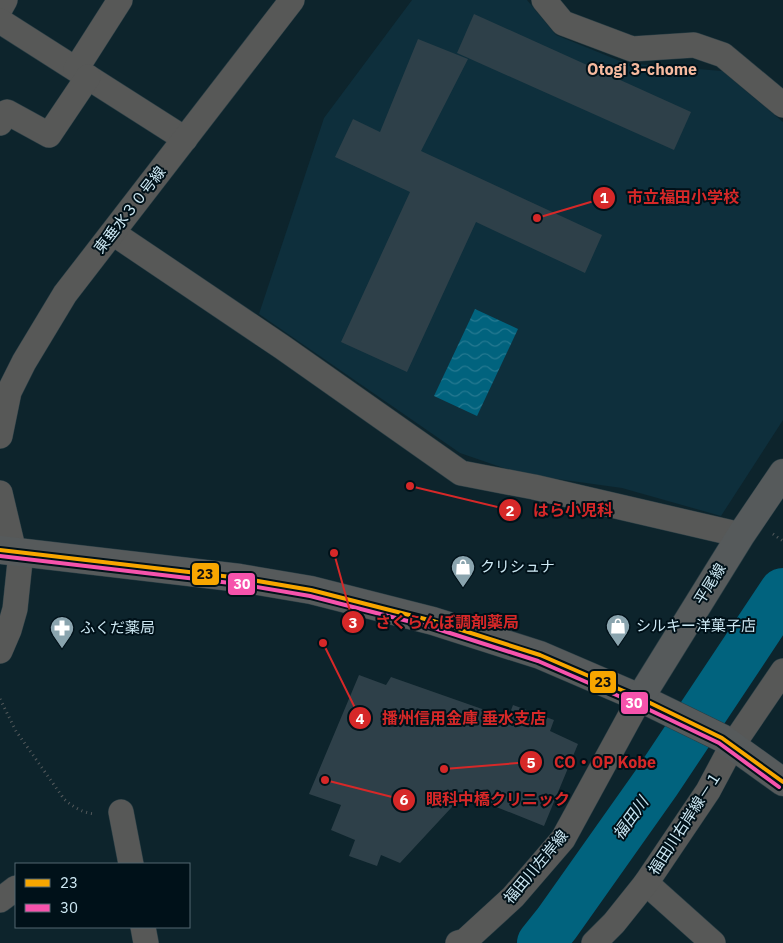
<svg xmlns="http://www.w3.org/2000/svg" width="783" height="943" font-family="'IBM Plex Sans','Noto Sans JP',sans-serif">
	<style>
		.built { fill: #0e2f3c }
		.water { fill: url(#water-waves) }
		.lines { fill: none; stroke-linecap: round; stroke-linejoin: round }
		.river { stroke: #01637e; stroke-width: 48 }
		.building { fill: #2e4049 }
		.street-casing { stroke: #2a3e45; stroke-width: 26 }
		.secondary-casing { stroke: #2a3e45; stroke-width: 29 }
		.path { stroke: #53595b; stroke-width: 3; stroke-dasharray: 1 4; stroke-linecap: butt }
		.street { stroke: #575857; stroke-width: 25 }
		.secondary { stroke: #565a5b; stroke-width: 28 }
		.bus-1-casing { stroke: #001119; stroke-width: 8 }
		.bus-2-casing { stroke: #001119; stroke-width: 8 }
		.bus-1 { stroke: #f7a600; stroke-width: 4 }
		.bus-2 { stroke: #f653ac; stroke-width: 4 }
		.labels { text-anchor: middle; stroke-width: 4; stroke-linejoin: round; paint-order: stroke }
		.street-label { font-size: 15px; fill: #cde9f4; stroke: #001119 }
		.poi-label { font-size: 15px; fill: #cde9f4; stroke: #001119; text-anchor: start }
		.neighbourhood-label { font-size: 16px; font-weight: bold; fill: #f7ba9f; stroke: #001119 }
		.water-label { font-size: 16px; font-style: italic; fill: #c6e5f2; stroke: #001119 }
		.leader { fill: none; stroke: #d62828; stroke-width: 2 }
		.callout-dot { fill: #d62828; stroke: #001119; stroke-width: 2 }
		.mark-label { font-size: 15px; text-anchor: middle; font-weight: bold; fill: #fff }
		.callout-label { font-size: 16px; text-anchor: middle; font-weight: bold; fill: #d62828; stroke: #001119; stroke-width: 4; stroke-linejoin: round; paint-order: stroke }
		.line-badge { stroke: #001119; stroke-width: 2 }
		.badge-label { font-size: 14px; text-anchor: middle; font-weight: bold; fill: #fff }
		.pale-badge-label { font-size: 14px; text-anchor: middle; font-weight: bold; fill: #111 }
	</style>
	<defs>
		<pattern id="water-waves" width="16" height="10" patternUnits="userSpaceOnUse" patternTransform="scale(1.25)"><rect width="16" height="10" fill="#01637e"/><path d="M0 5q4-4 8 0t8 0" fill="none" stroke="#257991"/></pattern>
	</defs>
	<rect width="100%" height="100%" fill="#0d242c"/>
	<polygon class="built" points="412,0 527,0 556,35 625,63 722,71 783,122 783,420 721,516 622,488 521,474 460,453 259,314 324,118"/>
	<polygon class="water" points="475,309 518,329 477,416 434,396"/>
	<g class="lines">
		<polyline class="river" points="541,943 557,923 656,783 783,592"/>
	</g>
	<g class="building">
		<polygon points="474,14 691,112 674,150 457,53"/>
		<polygon points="418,39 468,59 421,151 602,235 585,273 476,222 407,372 341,342 410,192 335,157 353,119 380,132"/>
		<polygon points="359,675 386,685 391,677 502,716 504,711 510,713 513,705 554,720 550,731 578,744 544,826 464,794 400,863 381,855 377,866 349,856 355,840 331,830 341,805 309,794"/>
	</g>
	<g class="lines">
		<g class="street-casing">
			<g id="street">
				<polyline points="544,0 563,23 632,49 694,45 723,55 783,105"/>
				<polyline points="0,9 5,0"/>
				<polyline points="0,21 185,139"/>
				<polyline points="76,69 120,0"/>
				<polyline points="0,123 7,112 49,135 88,77"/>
				<polyline points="113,233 282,347 461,473 534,487 741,535"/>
				<polyline points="0,436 9,392 24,362 65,294 292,0"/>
				<polyline points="0,493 14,552"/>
				<polyline points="0,651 9,630 15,609 21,552"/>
				<polyline points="121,812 131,864"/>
				<polyline points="646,883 713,943"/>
				<polyline points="0,900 16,888"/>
				<polyline points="143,927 146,943"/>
				<polyline points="458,943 465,941 513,897 563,839 640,698"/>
				<polyline points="594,943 614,923 646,883 708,791 732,746 783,671"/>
			</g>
		</g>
		<g class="secondary-casing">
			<g id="secondary">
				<polyline points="0,550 240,578 311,590 433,621 540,655 640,698 722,738 783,782"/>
				<polyline points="640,698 741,535 783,473"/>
			</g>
		</g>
		<g class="path">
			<polyline points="773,534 783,541"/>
			<path d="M0 699 16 731 64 799C73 807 83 813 95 814"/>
		</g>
		<use href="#street" class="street"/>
		<use href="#secondary" class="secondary"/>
		<g class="bus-1-casing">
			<polyline id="bus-1" points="0,550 240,578 311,590 433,621 540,655 640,698 722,738 783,782"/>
		</g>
		<g class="bus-2-casing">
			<polyline id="bus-2" points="0,556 239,584 310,596 431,627 538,661 637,704 719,743 779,787"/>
		</g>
		<use href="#bus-1" class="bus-1"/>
		<use href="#bus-2" class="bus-2"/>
	</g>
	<defs>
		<g id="shop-pin" transform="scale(1.25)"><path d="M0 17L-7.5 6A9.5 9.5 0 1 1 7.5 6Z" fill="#8aa4ae" stroke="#001119"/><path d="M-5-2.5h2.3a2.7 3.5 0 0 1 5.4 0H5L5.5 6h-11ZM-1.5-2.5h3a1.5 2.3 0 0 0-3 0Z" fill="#fff"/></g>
		<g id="pharmacy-pin" transform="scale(1.25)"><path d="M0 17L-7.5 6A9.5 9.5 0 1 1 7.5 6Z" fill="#8aa4ae" stroke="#001119"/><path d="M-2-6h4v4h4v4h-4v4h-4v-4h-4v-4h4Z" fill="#fff"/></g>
	</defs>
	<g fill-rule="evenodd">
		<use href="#shop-pin" x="463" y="567"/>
		<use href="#shop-pin" x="618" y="626"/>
		<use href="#pharmacy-pin" x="62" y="628"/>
	</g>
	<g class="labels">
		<g class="street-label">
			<text transform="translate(130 210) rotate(-52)" y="5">東垂水３０号線</text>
			<text transform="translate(710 584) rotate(-58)" y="5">平尾線</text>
			<text transform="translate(685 823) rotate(-57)" y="5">福田川右岸線－１</text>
			<text transform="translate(536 867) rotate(-50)" y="5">福田川左岸線</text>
		</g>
		<g class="poi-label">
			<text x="480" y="572">クリシュナ</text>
			<text x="636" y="631">シルキー洋菓子店</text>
			<text x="80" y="633">ふくだ薬局</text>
		</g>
		<g class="neighbourhood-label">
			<text x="642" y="75">Otogi 3-chome</text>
		</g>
		<g class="water-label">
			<text transform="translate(630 818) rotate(-54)" y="6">福田川</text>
		</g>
	</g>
	<path class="leader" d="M537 218L604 198M410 486L510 510M334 553L353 622M323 643L360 718M444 769L531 762M325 780L404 800"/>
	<g class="callout-dot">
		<circle cx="537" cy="218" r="5"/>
		<circle cx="410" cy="486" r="5"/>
		<circle cx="334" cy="553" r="5"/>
		<circle cx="323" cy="643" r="5"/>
		<circle cx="444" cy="769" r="5"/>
		<circle cx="325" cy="780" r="5"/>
		<circle cx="604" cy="198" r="12"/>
		<circle cx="510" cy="510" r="12"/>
		<circle cx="353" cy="622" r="12"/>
		<circle cx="360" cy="718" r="12"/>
		<circle cx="531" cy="762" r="12"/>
		<circle cx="404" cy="800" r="12"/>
	</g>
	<g class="mark-label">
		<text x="604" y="203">1</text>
		<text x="510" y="516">2</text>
		<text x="353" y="628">3</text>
		<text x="360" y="724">4</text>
		<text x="531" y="768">5</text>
		<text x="404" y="805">6</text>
	</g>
	<g class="callout-label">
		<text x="683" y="203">市立福田小学校</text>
		<text x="573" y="516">はら小児科</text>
		<text x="447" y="628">さくらんぼ調剤薬局</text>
		<text x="464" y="724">播州信用金庫 垂水支店</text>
		<text x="605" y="768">CO・OP Kobe</text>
		<text x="498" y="805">眼科中橋クリニック</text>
	</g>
	<g class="line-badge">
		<rect x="191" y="562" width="29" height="24" rx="5" fill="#f7a600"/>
		<rect x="227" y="572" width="29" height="24" rx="5" fill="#f653ac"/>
		<rect x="589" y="670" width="28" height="24" rx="5" fill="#f7a600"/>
		<rect x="620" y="691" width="29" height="24" rx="5" fill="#f653ac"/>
	</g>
	<g class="badge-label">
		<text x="242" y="589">30</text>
		<text x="634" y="708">30</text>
	</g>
	<g class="pale-badge-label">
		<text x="205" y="579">23</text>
		<text x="603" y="687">23</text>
	</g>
	<rect x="15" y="863" width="175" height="65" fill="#001119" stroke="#526771"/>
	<rect x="25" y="879" width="25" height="8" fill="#f7a600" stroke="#526771"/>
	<text x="60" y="888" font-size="15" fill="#cde9f4">23</text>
	<rect x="25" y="904" width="25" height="8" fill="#f653ac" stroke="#526771"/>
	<text x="60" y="913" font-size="15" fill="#cde9f4">30</text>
</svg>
